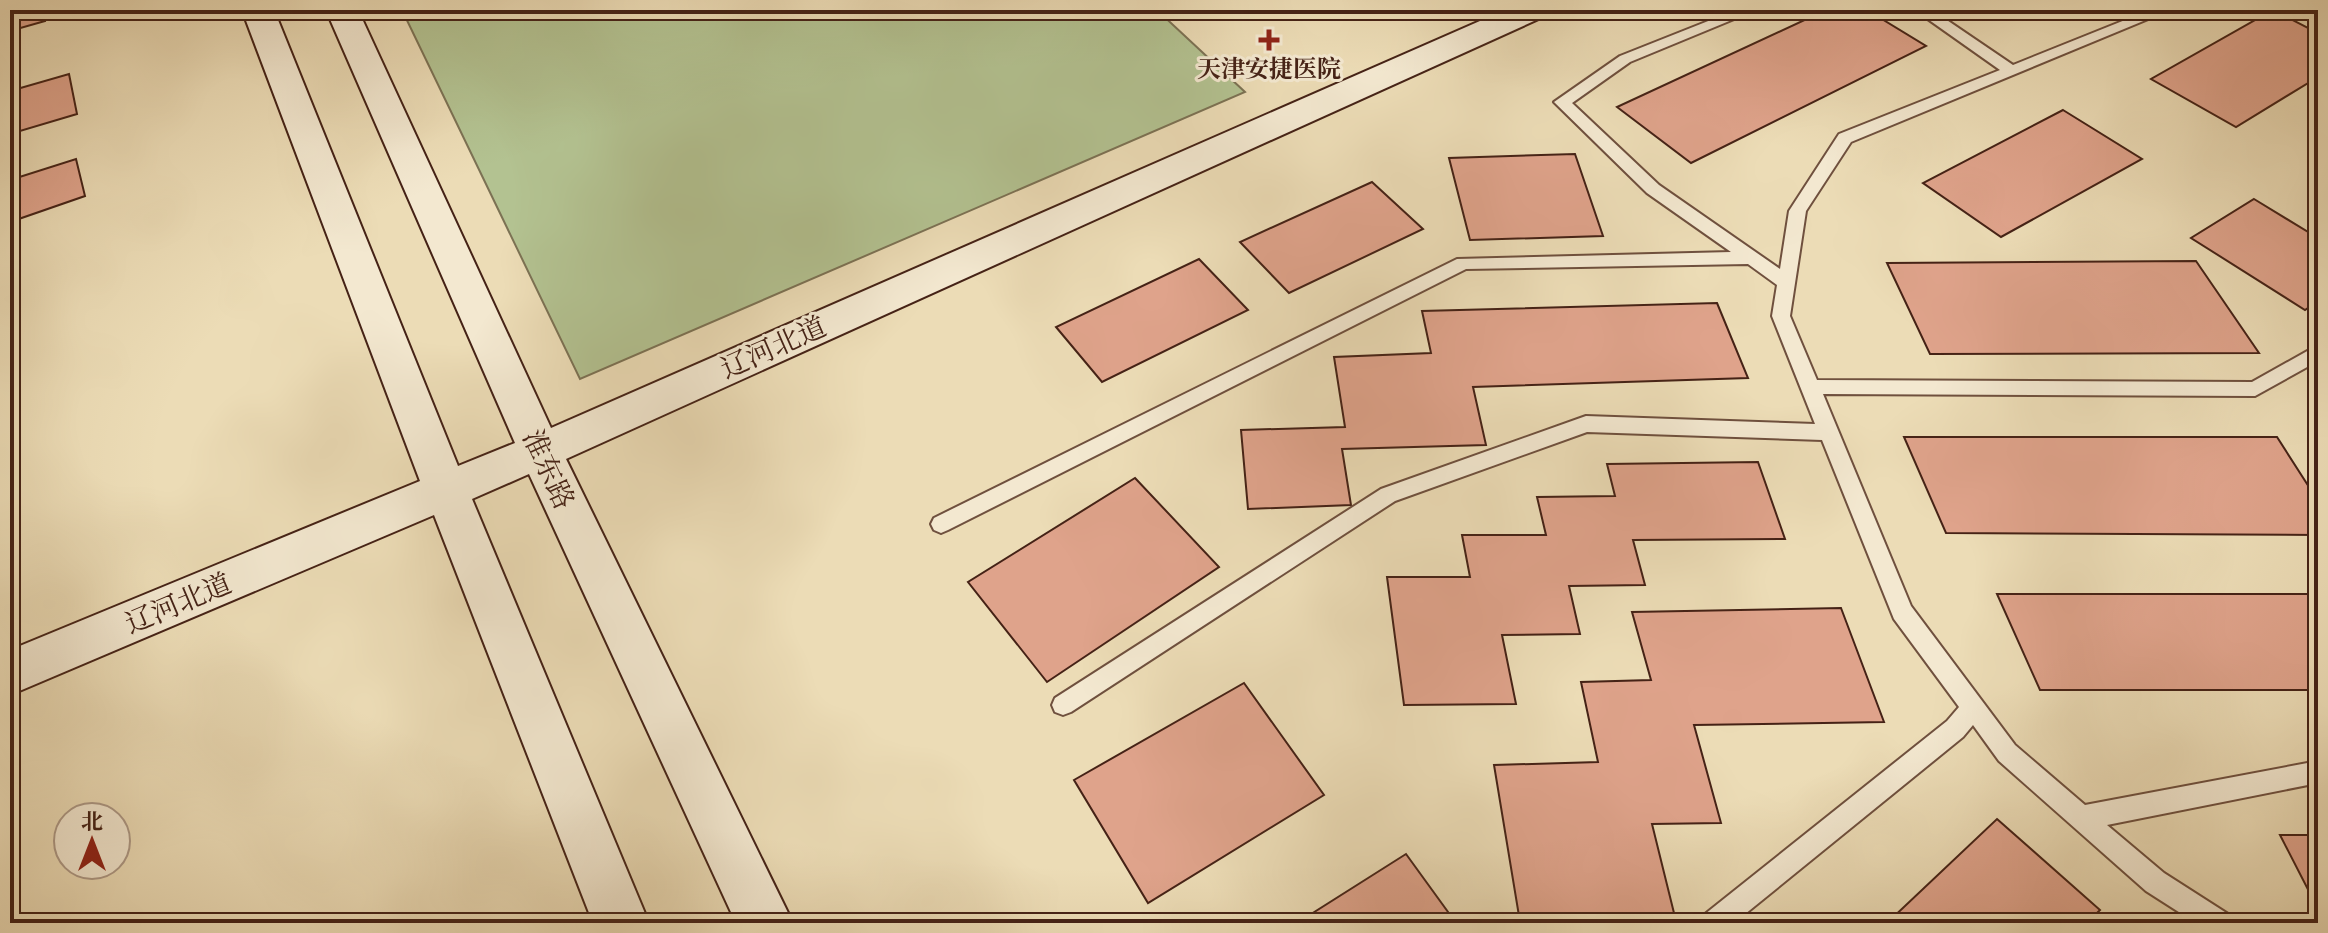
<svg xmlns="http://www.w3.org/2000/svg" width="2328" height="933" font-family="'Sorts Mill Goudy','Noto Serif SC',serif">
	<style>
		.green { fill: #b3c291; stroke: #7c7254; stroke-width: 2 }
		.building { fill: #dfa38b; stroke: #452216; stroke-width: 2 }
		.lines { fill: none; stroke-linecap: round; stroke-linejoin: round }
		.lane-casing { stroke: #6f503e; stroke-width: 4 }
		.secondary-casing { stroke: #452216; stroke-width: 4 }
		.lane { fill: #f3e8d0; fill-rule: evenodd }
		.secondary { fill: #f3e8d0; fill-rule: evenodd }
		.poi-dot { fill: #8f2418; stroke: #f3e8d0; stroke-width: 3 }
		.labels { text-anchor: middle; stroke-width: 6; stroke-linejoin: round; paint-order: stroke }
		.far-poi-label { font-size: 24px; font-weight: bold; fill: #452216; stroke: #f3e8d0 }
		.street-label { font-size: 28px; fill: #452216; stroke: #f3e8d0 }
	</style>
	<rect width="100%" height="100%" fill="#ecdcb6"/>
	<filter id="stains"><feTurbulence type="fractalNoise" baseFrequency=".0025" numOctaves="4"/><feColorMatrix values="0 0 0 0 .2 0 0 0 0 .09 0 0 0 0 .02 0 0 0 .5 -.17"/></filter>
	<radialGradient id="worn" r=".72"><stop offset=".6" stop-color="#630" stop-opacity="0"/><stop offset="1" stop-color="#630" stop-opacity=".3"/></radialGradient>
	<polygon class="green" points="402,10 1157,10 1245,92 580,379"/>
	<g class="building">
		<polygon points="10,10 43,10 45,21 10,31"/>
		<polygon points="1826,10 1867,10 1926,46 1691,163 1617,107"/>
		<polygon points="2273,10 2318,33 2318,77 2236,127 2151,79"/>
		<polygon points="69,74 77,114 10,134 10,91"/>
		<polygon points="2063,110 2142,159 2001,237 1923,183"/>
		<polygon points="1575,154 1603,236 1470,240 1449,158"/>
		<polygon points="76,159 85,196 10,222 10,180"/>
		<polygon points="1372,182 1423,229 1289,293 1240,242"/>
		<polygon points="2254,199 2318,238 2318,301 2305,310 2191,238"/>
		<polygon points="1199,259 1248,310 1102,382 1056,327"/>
		<polygon points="2196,261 2259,353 1930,354 1887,263"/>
		<polygon points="1717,303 1748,378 1473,387 1486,445 1342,449 1351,505 1248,509 1241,430 1345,427 1334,357 1431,353 1422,311"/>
		<polygon points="1904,437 2277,437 2318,501 2318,535 1946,533"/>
		<polygon points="1758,462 1785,539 1633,540 1645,585 1569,586 1580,634 1502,635 1516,704 1404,705 1387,577 1470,577 1462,535 1546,535 1537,497 1615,496 1607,464"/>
		<polygon points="1135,478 1219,567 1047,682 968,582"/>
		<polygon points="1997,594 2318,594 2318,690 2040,690"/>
		<polygon points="1841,608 1884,722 1694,725 1721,823 1652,824 1674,913 1519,916 1494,765 1598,762 1581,682 1651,680 1632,612"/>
		<polygon points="1244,683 1324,795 1148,903 1074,780"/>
		<polygon points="1997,819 2100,910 2087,923 1887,923"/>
		<polygon points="2280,835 2318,835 2318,909"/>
		<polygon points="1406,854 1456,923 1297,923"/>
	</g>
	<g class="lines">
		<g class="lane-casing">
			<polygon id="lane" points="1736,10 1756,10 1630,62 1572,103 1659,185 1780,269 1789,211 1839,134 2000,70 1915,10 1932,10 2013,65 2150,10 2170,10 1851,142 1806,211 1790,316 1817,380 2252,382 2318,345 2318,361 2255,396 1823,394 1911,606 2015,745 2085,805 2318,761 2318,783 2107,825 2164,873 2228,914 2232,923 2196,923 2146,891 1999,761 1973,725 1963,737 1734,923 1701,923 1705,914 1947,721 1959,707 1894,619 1822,440 1587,432 1395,501 1071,712 1063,715 1055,712 1052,705 1055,698 1381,489 1586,416 1815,424 1772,316 1777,285 1748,264 1466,269 948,530 941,533 934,530 931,524 934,518 1457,259 1731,252 1647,193 1554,102 1620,56"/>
		</g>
		<g class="secondary-casing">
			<polygon id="secondary" points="242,10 274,10 458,466 515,443 326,10 358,10 551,428 1505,10 1548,10 1543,17 566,459 793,923 736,923 529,474 472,499 649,923 593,923 434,515 10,695 10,650 420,481"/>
		</g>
		<use href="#lane" class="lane"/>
		<use href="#secondary" class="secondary"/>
	</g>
	<path class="poi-dot" d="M1265 28h8v8h8v8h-8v8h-8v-8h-8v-8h8z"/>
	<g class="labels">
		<g class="far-poi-label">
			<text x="1269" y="77">天津安捷医院</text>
		</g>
		<g class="street-label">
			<text transform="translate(773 347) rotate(-24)" y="10">辽河北道</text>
			<text transform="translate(549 469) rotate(65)" y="10">淮东路</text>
			<text transform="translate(178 603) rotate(-23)" y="10">辽河北道</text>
		</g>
	</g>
	<rect width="2328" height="933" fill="none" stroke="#ecdcb6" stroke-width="40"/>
	<rect x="12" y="12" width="2304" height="909" fill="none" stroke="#452216" stroke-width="4"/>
	<rect x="20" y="20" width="2288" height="893" fill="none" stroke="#452216" stroke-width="2"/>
	<g transform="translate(92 841)"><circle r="38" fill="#f3e8d0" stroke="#ad9986" stroke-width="2"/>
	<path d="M0-6L14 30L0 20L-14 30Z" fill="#8f2418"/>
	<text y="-12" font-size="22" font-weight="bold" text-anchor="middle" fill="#452216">北</text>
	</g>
	<rect width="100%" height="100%" filter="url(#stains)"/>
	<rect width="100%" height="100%" fill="url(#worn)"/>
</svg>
